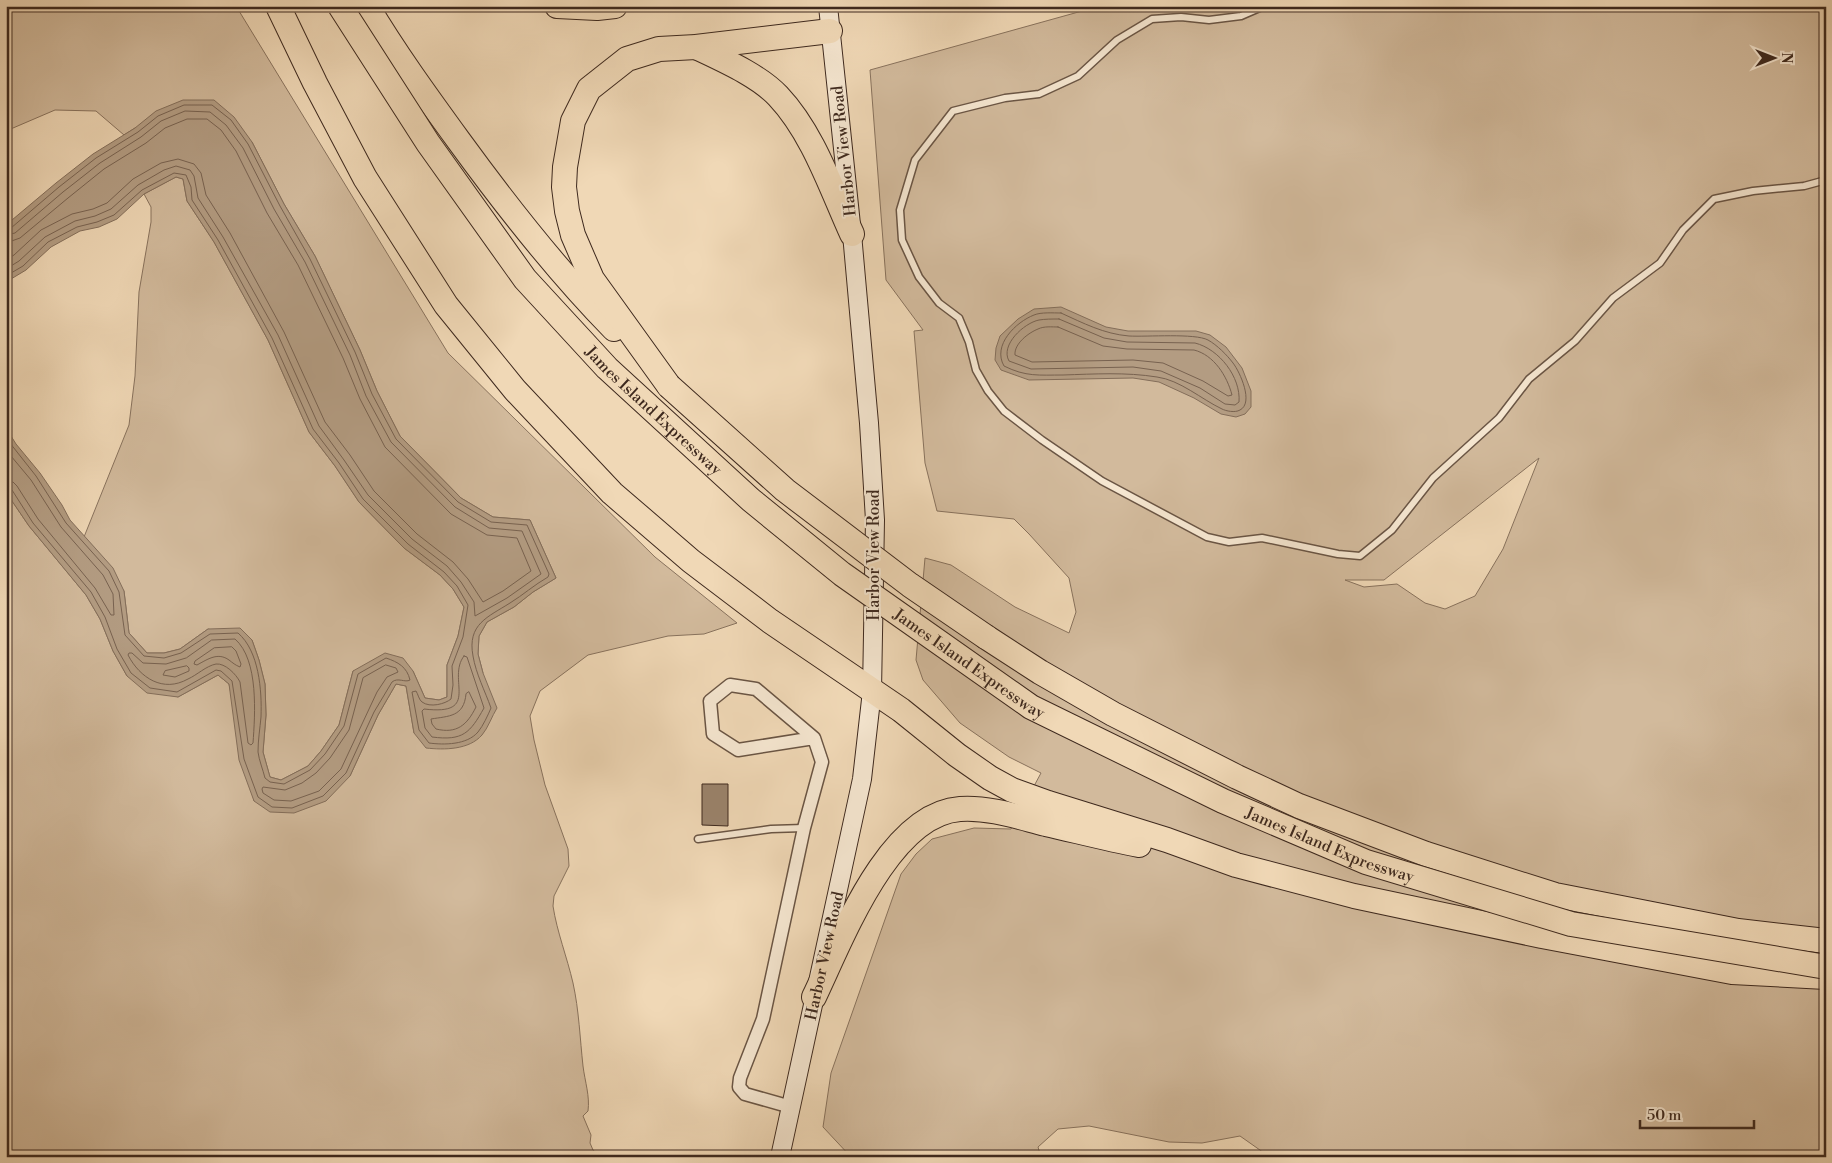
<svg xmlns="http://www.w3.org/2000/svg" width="1832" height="1163" font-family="'Libre Bodoni',serif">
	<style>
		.green { fill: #d2ba9c; stroke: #88725d; fill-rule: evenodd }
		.water { fill: #b39c82; stroke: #846e5a }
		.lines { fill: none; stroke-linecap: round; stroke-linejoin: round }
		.shore { stroke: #786250; stroke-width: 1 }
		.building { fill: #9b846d; stroke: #3e291e }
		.service-casing { stroke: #6a5544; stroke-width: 9 }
		.minor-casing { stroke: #6a5544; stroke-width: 15 }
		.secondary-casing { stroke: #3e291e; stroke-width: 20 }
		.motorway-casing { stroke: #3e291e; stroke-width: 26 }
		.service { stroke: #f5e6d0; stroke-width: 6 }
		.minor { stroke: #f5e6d0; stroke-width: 12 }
		.secondary { stroke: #f5e6d0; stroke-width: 18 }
		.motorway { stroke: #f0d8b6; stroke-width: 24 }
		.motorway-bridge-casing { stroke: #3e291e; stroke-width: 26; stroke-linecap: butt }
		.motorway-bridge { stroke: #f0d8b6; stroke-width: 24 }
		.labels { text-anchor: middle; stroke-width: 4; stroke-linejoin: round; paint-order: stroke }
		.street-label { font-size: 16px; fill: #3e291e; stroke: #f5e6d0 }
	</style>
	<rect width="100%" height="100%" fill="#f0d8b6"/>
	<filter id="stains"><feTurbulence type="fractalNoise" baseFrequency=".004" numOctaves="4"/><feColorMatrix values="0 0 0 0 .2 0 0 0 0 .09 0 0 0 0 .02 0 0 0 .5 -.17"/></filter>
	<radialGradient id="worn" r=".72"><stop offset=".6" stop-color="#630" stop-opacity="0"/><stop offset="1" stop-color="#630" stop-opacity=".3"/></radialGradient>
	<g class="green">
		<path d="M6 6H236L448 353 655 557 737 623 704 634 668 636 588 655 540 691 530 716 534 740 545 785 568 849 569 866 554 896 553 906C557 932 567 957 573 983 579 1010 580 1039 583 1066 585 1082 590 1096 588 1111L583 1116 591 1135 590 1143 593 1150 601 1157H6V488L12 501 29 526 86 595 100 619 113 651 127 676 178 697 218 675 229 684 254 801 350 776 378 715 396 684 406 686 414 733 483 673 478 654 479 636 487 622 514 607 533 592 556 578 530 520 493 517 461 498 400 436 377 391 360 350 315 256 284 204 252 142 135 128 124 135 96 111 55 110 6 131Z"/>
		<path d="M1100 6H1826V1157H1265L1267 1155 1240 1136 1202 1143 1169 1142 1089 1126 1058 1129 1038 1147 1041 1157H851L823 1127 831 1073 901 874 916 854 932 839 974 828 1011 829 1041 773 1009 757 960 723 923 680 916 660 925 558 951 565 1015 607 1069 633 1076 612 1069 578 1029 534 1014 519 937 511 925 463 914 331 923 330 886 280 870 70ZM1539 458 1503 549 1475 596 1445 609 1425 603 1397 584 1364 587 1345 580H1384Z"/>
		<polygon points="176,177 183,179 187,201 214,242 268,340 309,432 335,466 359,502 404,548 440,575 453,589 464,607 458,636 447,665 447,697 439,700 425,698 413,671 353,671 339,725 321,751 308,766 281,780 270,777 263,752 266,715 265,684 259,660 252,640 208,629 180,649 164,653 147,653 129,633 124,591 100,555 84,537 129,425 135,376 139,292 151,222 151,207 144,194"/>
	</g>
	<g class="water">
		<path d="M183 100H214L234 117 252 142 284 204 315 256 360 350 377 391 400 436 461 498 493 517 530 520 556 578 533 592 514 607 487 622 479 636 478 654 483 673 497 708C492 716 488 728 482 735 469 750 444 750 426 748L414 733 406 686 396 684 378 715 350 776 326 801 294 813 270 812 254 801 239 760 229 684 218 675 178 697 147 693 127 676 113 651 100 619 86 595 29 526 12 501 6 488V428L16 444 40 473 62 505 70 520 113 568 124 591 129 633 147 653H164L180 649 208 629 240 628 252 640 259 660 265 684 266 715 263 752 270 777 281 780 308 766 321 751 339 725 353 671 385 653 403 658 413 671 425 698 439 700 447 697V665L458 636 464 607 453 589 440 575 404 548 359 502 335 466 309 432 268 340 214 242 187 201 183 179 176 177 144 194 117 219 99 227 80 231 51 247 26 270 6 282V225L56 183 93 154 135 128 156 111Z"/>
		<polygon points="1061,307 1106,327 1128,331 1196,331 1210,335 1226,347 1242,368 1251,391 1251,407 1245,414 1236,417 1221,414 1194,398 1159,382 1133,378 1029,380 1001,370 995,360 996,348 1000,336 1018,319 1034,309"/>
	</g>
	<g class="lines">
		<g class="shore">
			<path d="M6 229 11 228 59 187 96 158 138 132 158 116 184 105H212L231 120 248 144 280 206 310 259 355 352 372 394 396 439 458 502 491 522 527 525 549 574 548 577C534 585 523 595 510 603 488 617 467 624 473 656 476 674 485 691 491 708 488 715 483 726 478 732 467 745 444 745 429 743L419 730 412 692 416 691C418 694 419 700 422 702 430 708 445 704 451 699L453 685 452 666 463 637 468 605 457 586 444 572 408 544 363 499 339 463 313 429 272 338 218 240 192 200 191 187 186 175 174 173 142 190 114 215 97 222 77 227 48 242 23 266 6 276"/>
			<polyline points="6,235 15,233 63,192 100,163 141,137 161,121 185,111 210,112 226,125 243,148 274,209 305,262 350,355 366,396 391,442 455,507 489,528 522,531 541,574 507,598 475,616 474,602 461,582 447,566 412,539 368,495 344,460 319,426 278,335 223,237 198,198 194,176 190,170 176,166 164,170 138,185 111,209 95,216 75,221 45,237 19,261 6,269"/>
			<polyline points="6,243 20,238 68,198 104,169 146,143 165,128 187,119 207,119 221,130 236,151 267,213 298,265 343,358 360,399 385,447 451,514 487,535 517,538 531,571 503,591 483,602 468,579 453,562 417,534 374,491 350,455 325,422 284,332 230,233 206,195 201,173 194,164 178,159 161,163 133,179 107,203 93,209 72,214 41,230 14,255 6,260"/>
			<path d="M1061 313C1083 323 1104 334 1129 336 1147 337 1195 333 1208 340 1217 345 1227 355 1233 363 1240 372 1254 403 1240 410 1235 413 1226 411 1222 409 1201 399 1180 380 1157 377 1126 372 1094 374 1063 375 1039 375 1026 377 1004 366 992 345 1016 322 1034 315 1041 312 1053 313 1061 313Z"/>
			<path d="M1059 319 1104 338 1127 342 1195 343C1219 349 1241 377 1239 402L1235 405 1225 404 1200 388 1161 371 1133 367 1031 369 1009 361C1000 345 1024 323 1039 320 1045 319 1052 319 1059 319Z"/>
			<path d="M1058 327 1103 346 1127 349 1194 350C1214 355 1227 376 1232 395L1228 396 1203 381 1163 363 1133 360 1032 362 1015 355C1014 344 1028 333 1038 329 1044 326 1052 327 1058 327Z"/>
			<path d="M6 438 36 476 66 523 109 571 119 592 125 635 144 656 164 658 181 653 210 634 238 633C259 651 262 690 261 717 260 728 258 740 258 752 259 760 263 770 265 778L270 782 284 784 310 770 325 754 344 726 358 674 386 658C398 662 407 667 410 680 405 683 398 677 392 682L374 712 346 773 323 796 292 808 272 807 258 797 244 759 232 681 221 671 216 670 177 692 150 688 131 673 117 649 105 617 91 592 33 523 12 490 6 488"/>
			<polyline points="6,450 31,480 61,527 103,575 113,594 114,615 111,615 95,588 38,519 17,486 13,482 6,481"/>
			<path d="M212 640 235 639C259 660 255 715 253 743L251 745 248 743 240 682C236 674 225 663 216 664 206 666 197 675 188 679 163 693 140 678 128 655L129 653H132L143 663 166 664 186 658Z"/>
			<path d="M232 647 236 651 241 664 240 667C235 665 233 663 229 660 218 652 208 659 197 665L194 664 195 661 214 648Z"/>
			<path d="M464 656 467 657 484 708C470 733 463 741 432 737L425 728 422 711 424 709C482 716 446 679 464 656Z"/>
			<polygon points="386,665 396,668 398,672 387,677 377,692 341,769 319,791 291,801 274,800 263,793 262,789 263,787 285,790 302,783 316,773 330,758 349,730 363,678"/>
			<polygon points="187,666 189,668 189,671 175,677 163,675 165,671"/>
			<path d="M469 692 476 707C467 725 457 734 436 729L432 724 431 719C449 716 464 717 466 694Z"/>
		</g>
	</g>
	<polygon class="building" points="702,784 728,784 728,826 702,825"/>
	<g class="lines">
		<g class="service-casing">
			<g id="service">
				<polyline points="1264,6 1241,16 1209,20 1181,17 1152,19 1117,40 1078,76 1039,94 1005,98 953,111 915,160 900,210 902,240 919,277 939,303 959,318 969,342 976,370 988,391 1004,411 1042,440 1102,481 1207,537 1229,542 1262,538 1338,554 1360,556 1392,530 1433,478 1499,418 1529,379 1575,341 1613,298 1660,263 1683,230 1714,199 1753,191 1804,186 1826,180"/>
				<polyline points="698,839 771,829 804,828"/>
			</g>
		</g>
		<g class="minor-casing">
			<polyline id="minor" points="791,1107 745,1094 739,1087 740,1078 763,1019 804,828 822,762 814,738 756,689 730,685 710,701 713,734 738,750 814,738"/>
		</g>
		<g class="secondary-casing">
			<g id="secondary">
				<path id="s1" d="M780 1157 862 779 872 691 875 520 869 423 852 234 828 6"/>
			</g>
		</g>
		<g class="motorway-casing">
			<g id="motorway">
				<polyline points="278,6 315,83 365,178 446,305 515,390 612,493 691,561 770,621 901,710 957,755 990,778 1012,790 1048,803 1167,840 1236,865 1354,896 1542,936 1732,972 1826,977"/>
				<path d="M367 6C395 53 427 97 459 141 507 207 557 271 614 329"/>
				<polyline points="557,6 597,8 615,6"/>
				<path d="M696 47C723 60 758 75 778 96 813 133 831 188 852 234"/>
				<polyline points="669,386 592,279 573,235 567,211 564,187 565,167 573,121 589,89 627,59 659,49 696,47 830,31"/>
				<polyline points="986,637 1040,672 1113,714 1237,777 1299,806 1426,854 1555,895 1738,931 1826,941"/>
				<path d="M814 997C841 941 888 814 960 809 989 807 1018 817 1046 824 1077 831 1108 839 1139 845"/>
			</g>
		</g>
		<use href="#service" class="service"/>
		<use href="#minor" class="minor"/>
		<use href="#secondary" class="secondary"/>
		<use href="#motorway" class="motorway"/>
		<g class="motorway-bridge-casing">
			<g id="motorway-bridge">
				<path id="s2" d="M340 6 428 143 525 279 607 368 751 500 842 574 1031 707 1223 801 1366 862 1571 924 1826 967"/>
				<polyline points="669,386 785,490 910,585 986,637"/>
			</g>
		</g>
		<use href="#motorway-bridge" class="motorway-bridge"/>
	</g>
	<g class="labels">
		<g class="street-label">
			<text transform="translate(843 151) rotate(-96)" y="6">Harbor View Road</text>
			<text dy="6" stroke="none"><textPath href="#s2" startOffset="514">James Island Expressway</textPath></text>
			<text transform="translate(873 555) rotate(-90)" y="6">Harbor View Road</text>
			<text dy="6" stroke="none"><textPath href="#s2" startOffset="919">James Island Expressway</textPath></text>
			<text dy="6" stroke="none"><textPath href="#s2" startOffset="1324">James Island Expressway</textPath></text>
			<text dy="6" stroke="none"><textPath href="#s1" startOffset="206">Harbor View Road</textPath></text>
		</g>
	</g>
	<rect width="1832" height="1163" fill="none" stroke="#f0d8b6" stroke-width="25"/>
	<rect x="8" y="8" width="1817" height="1148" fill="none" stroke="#3e291e" stroke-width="2.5"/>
	<rect x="12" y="12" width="1807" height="1138" fill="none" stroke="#3e291e"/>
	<g transform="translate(1774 58) rotate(90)" stroke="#f5e6d0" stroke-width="4" paint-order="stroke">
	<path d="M0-4L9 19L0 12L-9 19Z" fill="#3e291e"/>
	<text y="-8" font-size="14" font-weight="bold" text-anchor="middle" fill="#3e291e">N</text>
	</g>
	<path d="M1640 1120v8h114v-8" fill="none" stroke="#3e291e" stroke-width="2.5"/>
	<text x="1647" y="1120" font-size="15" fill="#3e291e" stroke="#f5e6d0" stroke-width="4" paint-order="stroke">50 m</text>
	<rect width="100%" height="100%" filter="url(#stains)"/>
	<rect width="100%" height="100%" fill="url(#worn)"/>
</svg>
